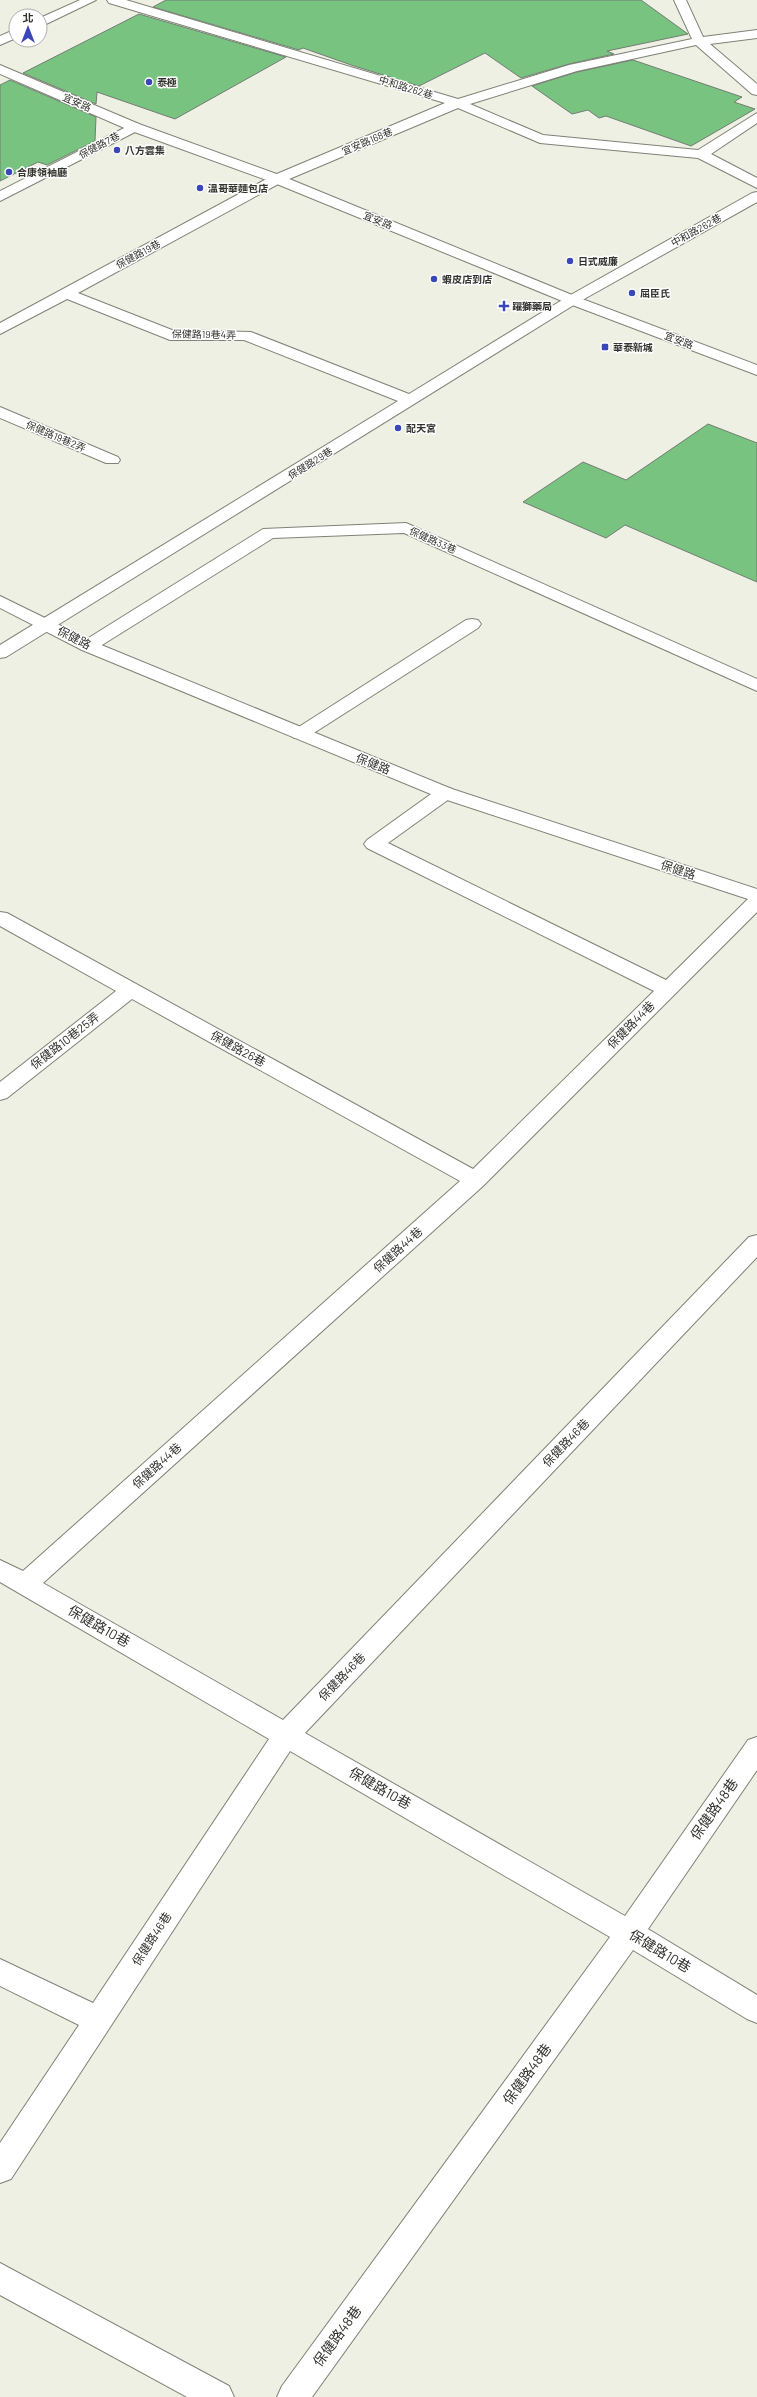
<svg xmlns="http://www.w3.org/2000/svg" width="757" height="2397" font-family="Barlow,'Noto Sans TC',sans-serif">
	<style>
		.building { fill: #79c381; stroke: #727c73 }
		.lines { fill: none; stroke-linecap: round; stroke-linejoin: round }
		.lane-casing { stroke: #7f8276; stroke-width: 2 }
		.street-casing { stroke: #7f8276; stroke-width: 2 }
		.secondary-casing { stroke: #7f8276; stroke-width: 2 }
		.lane { fill: #fff; fill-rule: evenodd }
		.street { fill: #fff; fill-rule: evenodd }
		.secondary { fill: #fff; fill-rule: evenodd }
		.poi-dot { fill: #3947ba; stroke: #fff; stroke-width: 1.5 }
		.labels { text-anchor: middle; stroke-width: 3; stroke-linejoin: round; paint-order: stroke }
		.far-poi-label { font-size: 10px; font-weight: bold; fill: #32332e; stroke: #fff; text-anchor: start }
		.far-street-label { font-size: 10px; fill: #32332e; stroke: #fff }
		.street-label { font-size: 12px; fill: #32332e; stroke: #fff }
		.near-street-label { font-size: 14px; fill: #32332e; stroke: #fff }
	</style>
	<rect width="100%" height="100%" fill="#eef0e3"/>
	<g class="building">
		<polygon points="166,0 641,0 688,34 607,51 614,54 569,64 521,78 485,53 419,86 354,66 303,48 299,50 153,7"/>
		<polygon points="139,14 286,57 175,119 97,92 96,104 23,73"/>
		<polygon points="633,60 742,97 734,102 755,109 691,146 606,116 599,118 588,110 572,114 532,86 577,72"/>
		<polygon points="10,80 96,117 95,141 47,165 38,162 0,181 0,85"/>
		<polygon points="708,424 757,443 757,582 625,525 606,538 523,502 583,462 626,480"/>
	</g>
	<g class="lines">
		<g class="lane-casing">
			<g id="lane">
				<polygon points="107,0 126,0 458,99 569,65 692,39 674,0 686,0 703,37 757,30 757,38 710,44 757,84 757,95 752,94 696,45 577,71 470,104 543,135 698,150 757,113 757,123 711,154 757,178 757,188 698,158 540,143 458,108 282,182 78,293 172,330 251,332 409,394 567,297 752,193 757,192 757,202 577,303 6,657 0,658 0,645 398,401 244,340 170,340 67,299 0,334 0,323 272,176 445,103 109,3"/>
				<polygon points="134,123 139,124 141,127 139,130 0,201 0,191"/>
				<polygon points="0,407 118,457 120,460 118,463 106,463 0,418"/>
				<polygon points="406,523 757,679 757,691 404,533 273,538 94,650 82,650 79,646 82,642 263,529"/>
				<polygon points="472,619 478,620 481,624 478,628 306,738 294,738 291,734 294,730 466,620"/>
				<polygon points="445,787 452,789 454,793 452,797 388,843 666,980 750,897 757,895 757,912 483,1186 43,1583 283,1720 749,1237 757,1235 757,1257 305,1733 625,1916 748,1740 757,1737 757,1770 648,1929 757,1995 757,2023 747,2019 633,1950 312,2397 277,2397 282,2386 610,1937 290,1751 11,2179 0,2183 0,2143 79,2025 0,1986 0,1959 93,2003 269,1739 0,1582 0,1560 23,1571 460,1181 132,999 7,1098 0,1100 0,1082 116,991 0,926 0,912 7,913 473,1169 654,991 367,848 364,844 367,840 438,789"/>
				<polygon points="0,2263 229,2386 234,2397 187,2397 0,2295"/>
			</g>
		</g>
		<g class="street-casing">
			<g id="street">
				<polygon points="0,65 139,124 282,176 577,297 757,365 757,375 567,303 272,182 129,130 0,74"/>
				<polygon points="0,596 94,642 452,789 757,889 757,902 438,797 82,650 0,608"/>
			</g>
		</g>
		<g class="secondary-casing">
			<g id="secondary">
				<polygon points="80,0 96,0 40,27 40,18"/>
				<polygon points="16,29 16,38 0,45 0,36"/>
			</g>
		</g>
		<use href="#lane" class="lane"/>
		<use href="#street" class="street"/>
		<use href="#secondary" class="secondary"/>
	</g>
	<g class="poi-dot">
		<circle cx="149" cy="82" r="4"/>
		<circle cx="117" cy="150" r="4"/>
		<circle cx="9" cy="172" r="4"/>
		<circle cx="200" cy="188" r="4"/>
		<circle cx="570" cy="261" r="4"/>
		<circle cx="434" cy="279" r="4"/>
		<circle cx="632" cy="293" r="4"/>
		<path d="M502 300h4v4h4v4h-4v4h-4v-4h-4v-4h4z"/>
		<rect x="601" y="343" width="8" height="8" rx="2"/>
		<circle cx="398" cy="428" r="4"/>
	</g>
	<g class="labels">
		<g class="far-poi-label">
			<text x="157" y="86">泰極</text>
			<text x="125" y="154">八方雲集</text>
			<text x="17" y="176">合康領袖廳</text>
			<text x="208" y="192">溫哥華麵包店</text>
			<text x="578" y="265">日式威廉</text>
			<text x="442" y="283">蝦皮店到店</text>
			<text x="640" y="297">屈臣氏</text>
			<text x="512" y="310">躍獅藥局</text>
			<text x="613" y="351">華泰新城</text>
			<text x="406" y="432">配天宮</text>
		</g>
		<g class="far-street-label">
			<text transform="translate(406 87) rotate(17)" y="4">中和路262巷</text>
			<text transform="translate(77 102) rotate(23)" y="4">宜安路</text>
			<text transform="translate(367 141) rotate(-23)" y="4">宜安路168巷</text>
			<text transform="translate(99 145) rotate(-28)" y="4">保健路7巷</text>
			<text transform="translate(378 220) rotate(22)" y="4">宜安路</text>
			<text transform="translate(696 230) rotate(-29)" y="4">中和路262巷</text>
			<text transform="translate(138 254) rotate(-28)" y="4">保健路19巷</text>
			<text transform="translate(204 334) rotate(1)" y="4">保健路19巷4弄</text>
			<text transform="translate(679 340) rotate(21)" y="4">宜安路</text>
			<text transform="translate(56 436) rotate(23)" y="4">保健路19巷2弄</text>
			<text transform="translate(310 463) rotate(-32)" y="4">保健路29巷</text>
			<text transform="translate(433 540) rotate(24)" y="4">保健路33巷</text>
		</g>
		<g class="street-label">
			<text transform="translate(74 638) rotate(27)" y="4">保健路</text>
			<text transform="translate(373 764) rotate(22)" y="4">保健路</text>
			<text transform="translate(678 870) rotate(18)" y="4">保健路</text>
			<text transform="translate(631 1025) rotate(-45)" y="4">保健路44巷</text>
			<text transform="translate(65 1041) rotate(-38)" y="4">保健路10巷25弄</text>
			<text transform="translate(238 1049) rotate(29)" y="4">保健路26巷</text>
			<text transform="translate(398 1250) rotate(-42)" y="4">保健路44巷</text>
			<text transform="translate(566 1443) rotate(-46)" y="4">保健路46巷</text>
			<text transform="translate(157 1466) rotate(-42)" y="4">保健路44巷</text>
			<text transform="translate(342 1677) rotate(-46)" y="4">保健路46巷</text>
			<text transform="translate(152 1939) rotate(-57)" y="4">保健路46巷</text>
		</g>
		<g class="near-street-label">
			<text transform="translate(99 1626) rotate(30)" y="5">保健路10巷</text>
			<text transform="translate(380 1788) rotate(30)" y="5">保健路10巷</text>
			<text transform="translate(714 1809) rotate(-55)" y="5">保健路48巷</text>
			<text transform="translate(660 1951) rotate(31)" y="5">保健路10巷</text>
			<text transform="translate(527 2074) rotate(-54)" y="5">保健路48巷</text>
			<text transform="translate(337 2336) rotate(-54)" y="5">保健路48巷</text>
		</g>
	</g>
	<g transform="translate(28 28)"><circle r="19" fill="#ffffff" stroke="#adadab"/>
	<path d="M0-3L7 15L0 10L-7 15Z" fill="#3947ba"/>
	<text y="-6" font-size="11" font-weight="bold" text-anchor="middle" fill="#32332e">北</text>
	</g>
</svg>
